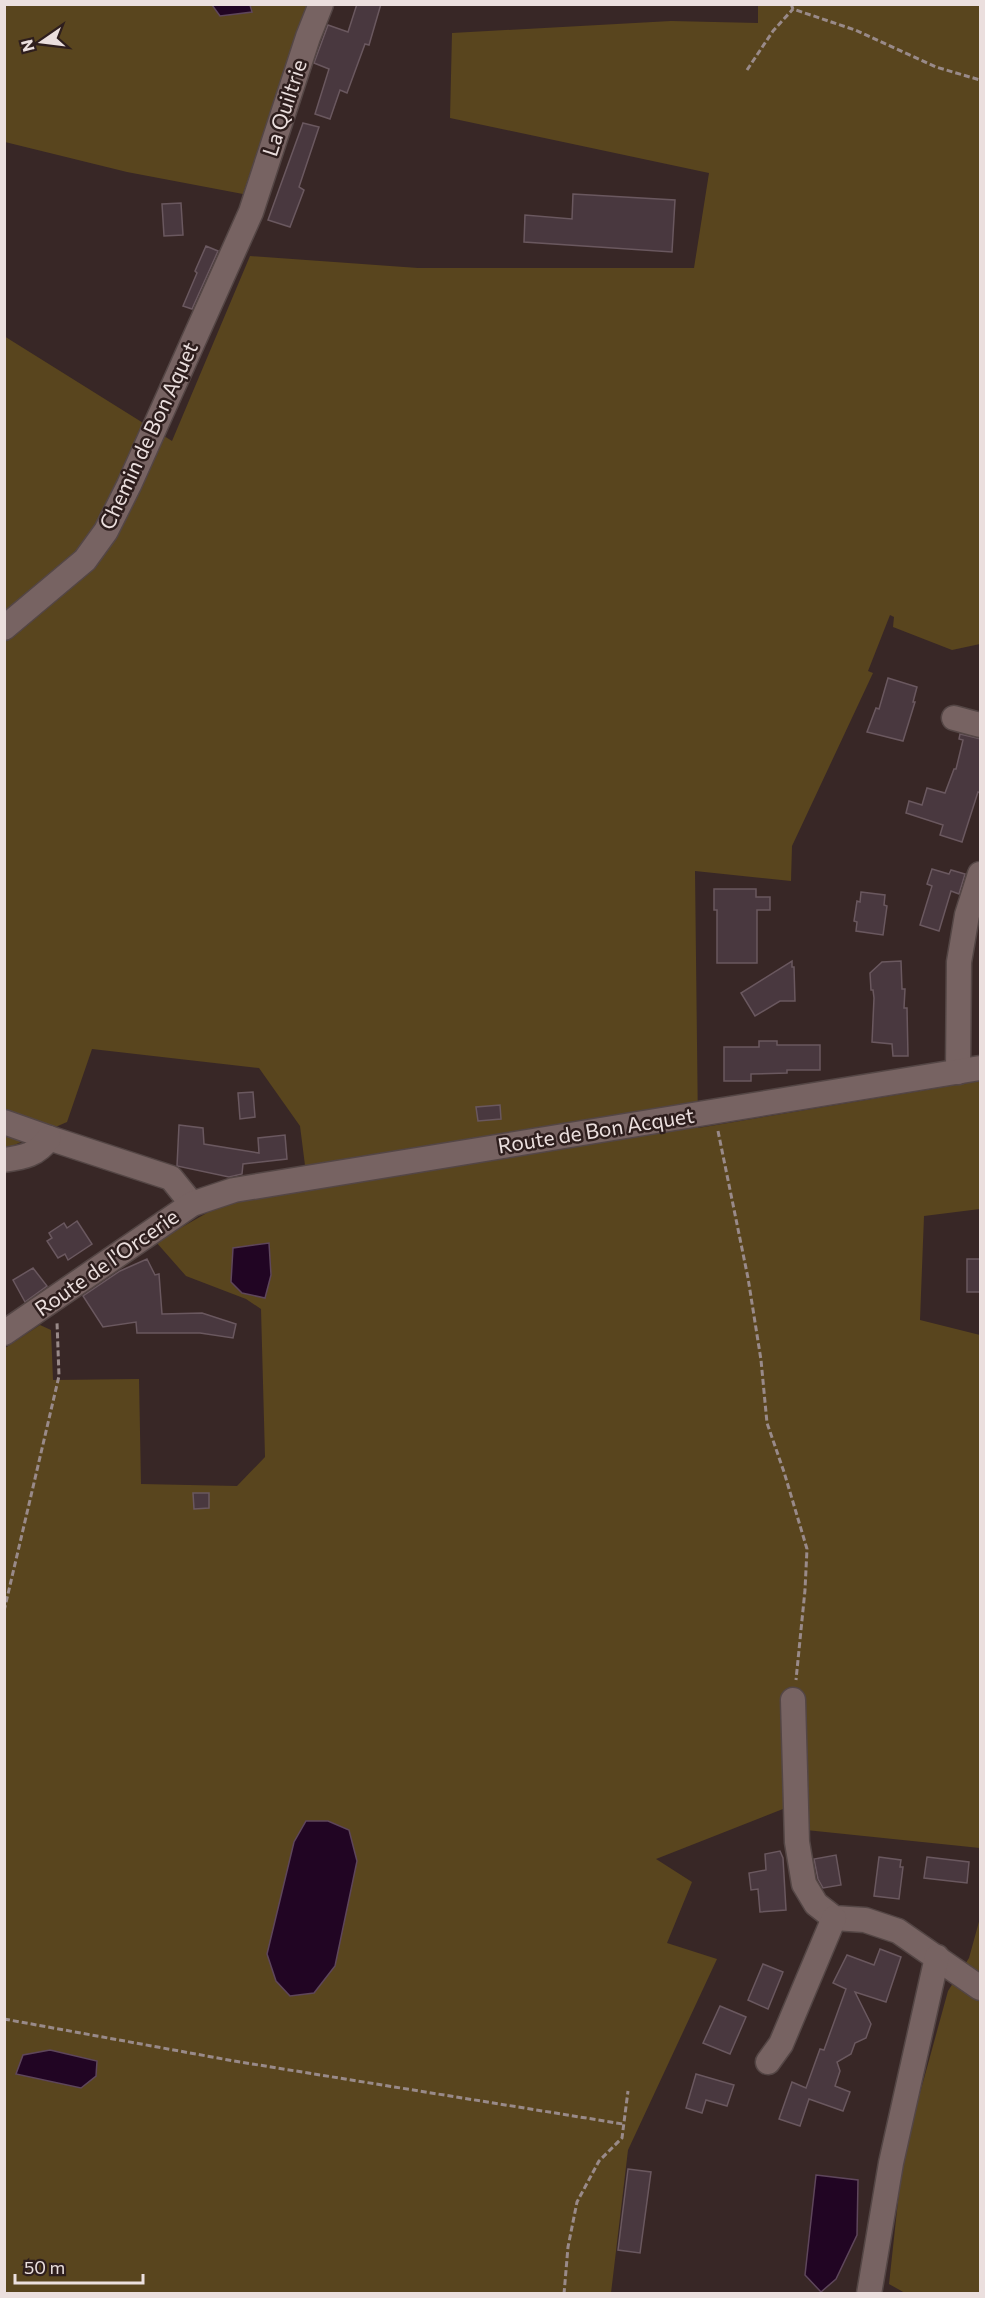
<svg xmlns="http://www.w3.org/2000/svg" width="985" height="2298" font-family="Commissioner,sans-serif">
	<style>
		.green { fill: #59451e }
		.water { fill: #210523; stroke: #5e465b; stroke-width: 1.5 }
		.building { fill: #49383f; stroke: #6a585f; stroke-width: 1.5 }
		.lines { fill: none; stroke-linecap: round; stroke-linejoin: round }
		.minor-casing { stroke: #544645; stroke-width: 27 }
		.path { stroke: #998a89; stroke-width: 3; stroke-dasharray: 6 3; stroke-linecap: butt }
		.minor { stroke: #776362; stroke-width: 24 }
		.labels { text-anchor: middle; stroke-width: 5; stroke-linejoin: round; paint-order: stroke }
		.street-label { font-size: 21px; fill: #ebdfde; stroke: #2e1e1d }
	</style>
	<rect width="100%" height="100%" fill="#382726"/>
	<g class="green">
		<polygon points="4,5 307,5 243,194 127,172 5,142"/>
		<polygon points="758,5 980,5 980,644 952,650 893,627 894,617 890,615 868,671 873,673 792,846 791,881 695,871 698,1128 980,1081 980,1209 924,1216 920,1320 980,1335 980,1848 806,1830 788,1807 656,1859 692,1882 667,1943 717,1959 628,2150 611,2293 5,2293 5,1348 40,1325 51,1330 53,1380 139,1379 141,1484 237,1486 265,1457 261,1309 246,1299 186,1276 156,1242 219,1206 308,1189 300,1126 259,1068 92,1049 67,1122 5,1149 4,336 172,441 250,256 418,268 694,268 709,173 450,118 452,33 671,21 758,23"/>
		<polygon points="980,1918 980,2293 905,2293 889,2284 903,2155 948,1991 969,1958"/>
	</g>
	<g class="water">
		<polygon points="212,5 250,5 252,12 220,16"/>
		<polygon points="269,1243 271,1275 265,1298 242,1293 231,1282 233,1248"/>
		<polygon points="306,1821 328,1821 349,1830 357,1861 335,1966 314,1993 290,1996 276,1981 267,1954 294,1842"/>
		<polygon points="50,2050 97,2061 96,2076 81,2088 16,2074 23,2055"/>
		<polygon points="816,2175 858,2180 857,2235 836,2279 821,2292 805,2275"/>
	</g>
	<g class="building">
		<polygon points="357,4 381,4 369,45 365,44 347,93 340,90 330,119 315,114 329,69 314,63 328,25 348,32"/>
		<polygon points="303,123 319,127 299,187 304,190 290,227 268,220"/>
		<polygon points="573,194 675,200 672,252 524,242 525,215 572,219"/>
		<polygon points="181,203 183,235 164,236 162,204"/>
		<polygon points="206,246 218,251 192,309 183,306 197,273 195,271"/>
		<polygon points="888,678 917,687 913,702 915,702 903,741 867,732 876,708 879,709"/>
		<polygon points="960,734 981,739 981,793 978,792 962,842 940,835 943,825 906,813 909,801 922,805 927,788 945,793 954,769 956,769 963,740 959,739"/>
		<polygon points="932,869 949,874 951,870 965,874 959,894 951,891 939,931 920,925 932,886 927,884"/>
		<polygon points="714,889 756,889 756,897 770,897 770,910 757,910 757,963 717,963 717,910 714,910"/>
		<polygon points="861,892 885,895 884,905 887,906 883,935 856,931 857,922 854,921 857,901 860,902"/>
		<polygon points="792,961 792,967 794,967 795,1001 780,1001 755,1016 741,993"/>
		<polygon points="901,961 902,989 905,989 904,1008 907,1008 908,1056 893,1056 892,1044 872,1042 874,998 873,990 871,990 870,973 882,962"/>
		<polygon points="759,1041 777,1041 777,1045 820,1045 820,1070 787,1070 787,1073 751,1074 751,1081 724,1081 724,1047 759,1047"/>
		<polygon points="253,1092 255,1117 240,1119 238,1093"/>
		<polygon points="500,1105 501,1119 478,1121 476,1107"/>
		<polygon points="179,1125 203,1128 204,1144 259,1153 258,1138 285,1135 287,1159 243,1164 242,1174 229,1177 177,1166"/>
		<polygon points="77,1221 92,1244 68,1260 65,1254 58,1258 47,1241 52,1238 49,1233 64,1223 67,1228"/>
		<polygon points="147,1259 155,1275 159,1274 162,1314 202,1313 236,1324 233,1338 200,1333 137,1333 136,1322 103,1327 83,1296 120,1271"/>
		<rect x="967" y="1259" width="14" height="33"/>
		<polygon points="33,1268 47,1286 25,1302 13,1280"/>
		<polygon points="193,1493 209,1493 209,1508 194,1509"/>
		<polygon points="780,1851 783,1858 786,1910 760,1912 758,1889 751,1890 749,1873 766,1870 765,1854"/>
		<polygon points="836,1855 841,1885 823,1888 818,1879 814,1859"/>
		<polygon points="879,1857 901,1860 900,1867 903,1867 899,1899 874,1896"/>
		<polygon points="927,1857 969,1862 967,1883 924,1878"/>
		<polygon points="880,1949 901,1957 886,2002 855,1992 871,2024 866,2038 855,2043 851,2054 837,2062 840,2071 835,2086 850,2092 843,2111 809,2099 800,2126 779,2119 792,2082 806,2088 820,2049 824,2050 846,1989 833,1983 847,1955 874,1965"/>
		<polygon points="763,1964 783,1972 768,2009 748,2000"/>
		<polygon points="720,2006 746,2017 730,2054 703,2043"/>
		<polygon points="696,2074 734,2085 727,2106 706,2100 702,2113 686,2108"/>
		<polygon points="628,2169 651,2172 640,2253 618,2250"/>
	</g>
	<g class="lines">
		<g class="minor-casing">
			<g id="minor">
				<polyline points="4,628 85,560 106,531 129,485 251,212 308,37 321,4"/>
				<polyline points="954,718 980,725"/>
				<polyline points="958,1072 959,962 967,915 980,874"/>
				<polyline points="4,1122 55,1140 171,1178 192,1204"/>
				<path d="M4 1160C24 1157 37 1155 49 1138"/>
				<polyline points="4,1333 192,1204 234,1190 980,1068"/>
				<polyline points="793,1700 797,1842 804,1884 816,1904 834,1918 865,1920 898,1931 980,1988"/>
				<polyline points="768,2062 781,2044 834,1918"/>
				<polyline points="869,2294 891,2163 937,1957"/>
			</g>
		</g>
		<g class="path">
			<polyline points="791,4 793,9 855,30 936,67 980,80"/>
			<polyline points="747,70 773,31 793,9"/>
			<polyline points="718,1131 748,1278 761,1360 767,1423 784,1472 807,1549 805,1590 796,1680"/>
			<polyline points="4,1611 59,1376 57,1322"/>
			<polyline points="4,2019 234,2061 623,2124"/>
			<polyline points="564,2294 568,2247 577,2202 599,2161 622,2138 628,2091"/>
		</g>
		<use href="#minor" class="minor"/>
	</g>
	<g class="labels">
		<g class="street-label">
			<text transform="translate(285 108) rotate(-72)" y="7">La Quiltrie</text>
			<text transform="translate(149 436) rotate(-65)" y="7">Chemin de Bon Aquet</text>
			<text transform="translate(596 1131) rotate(-9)" y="7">Route de Bon Acquet</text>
			<text transform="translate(107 1263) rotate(-35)" y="7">Route de l'Orcerie</text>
		</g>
	</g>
	<rect width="985" height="2298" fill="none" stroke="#ebdfde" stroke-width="12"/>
	<g transform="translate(42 42) rotate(256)" stroke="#2e1e1d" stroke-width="4.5" paint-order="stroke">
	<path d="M0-4.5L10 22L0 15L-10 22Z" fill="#ebdfde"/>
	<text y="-9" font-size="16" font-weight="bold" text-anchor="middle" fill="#ebdfde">N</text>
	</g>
	<path d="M15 2274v9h128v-9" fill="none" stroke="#ebdfde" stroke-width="3"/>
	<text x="24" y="2274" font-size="18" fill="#ebdfde" stroke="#2e1e1d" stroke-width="4.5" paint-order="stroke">50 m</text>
</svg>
